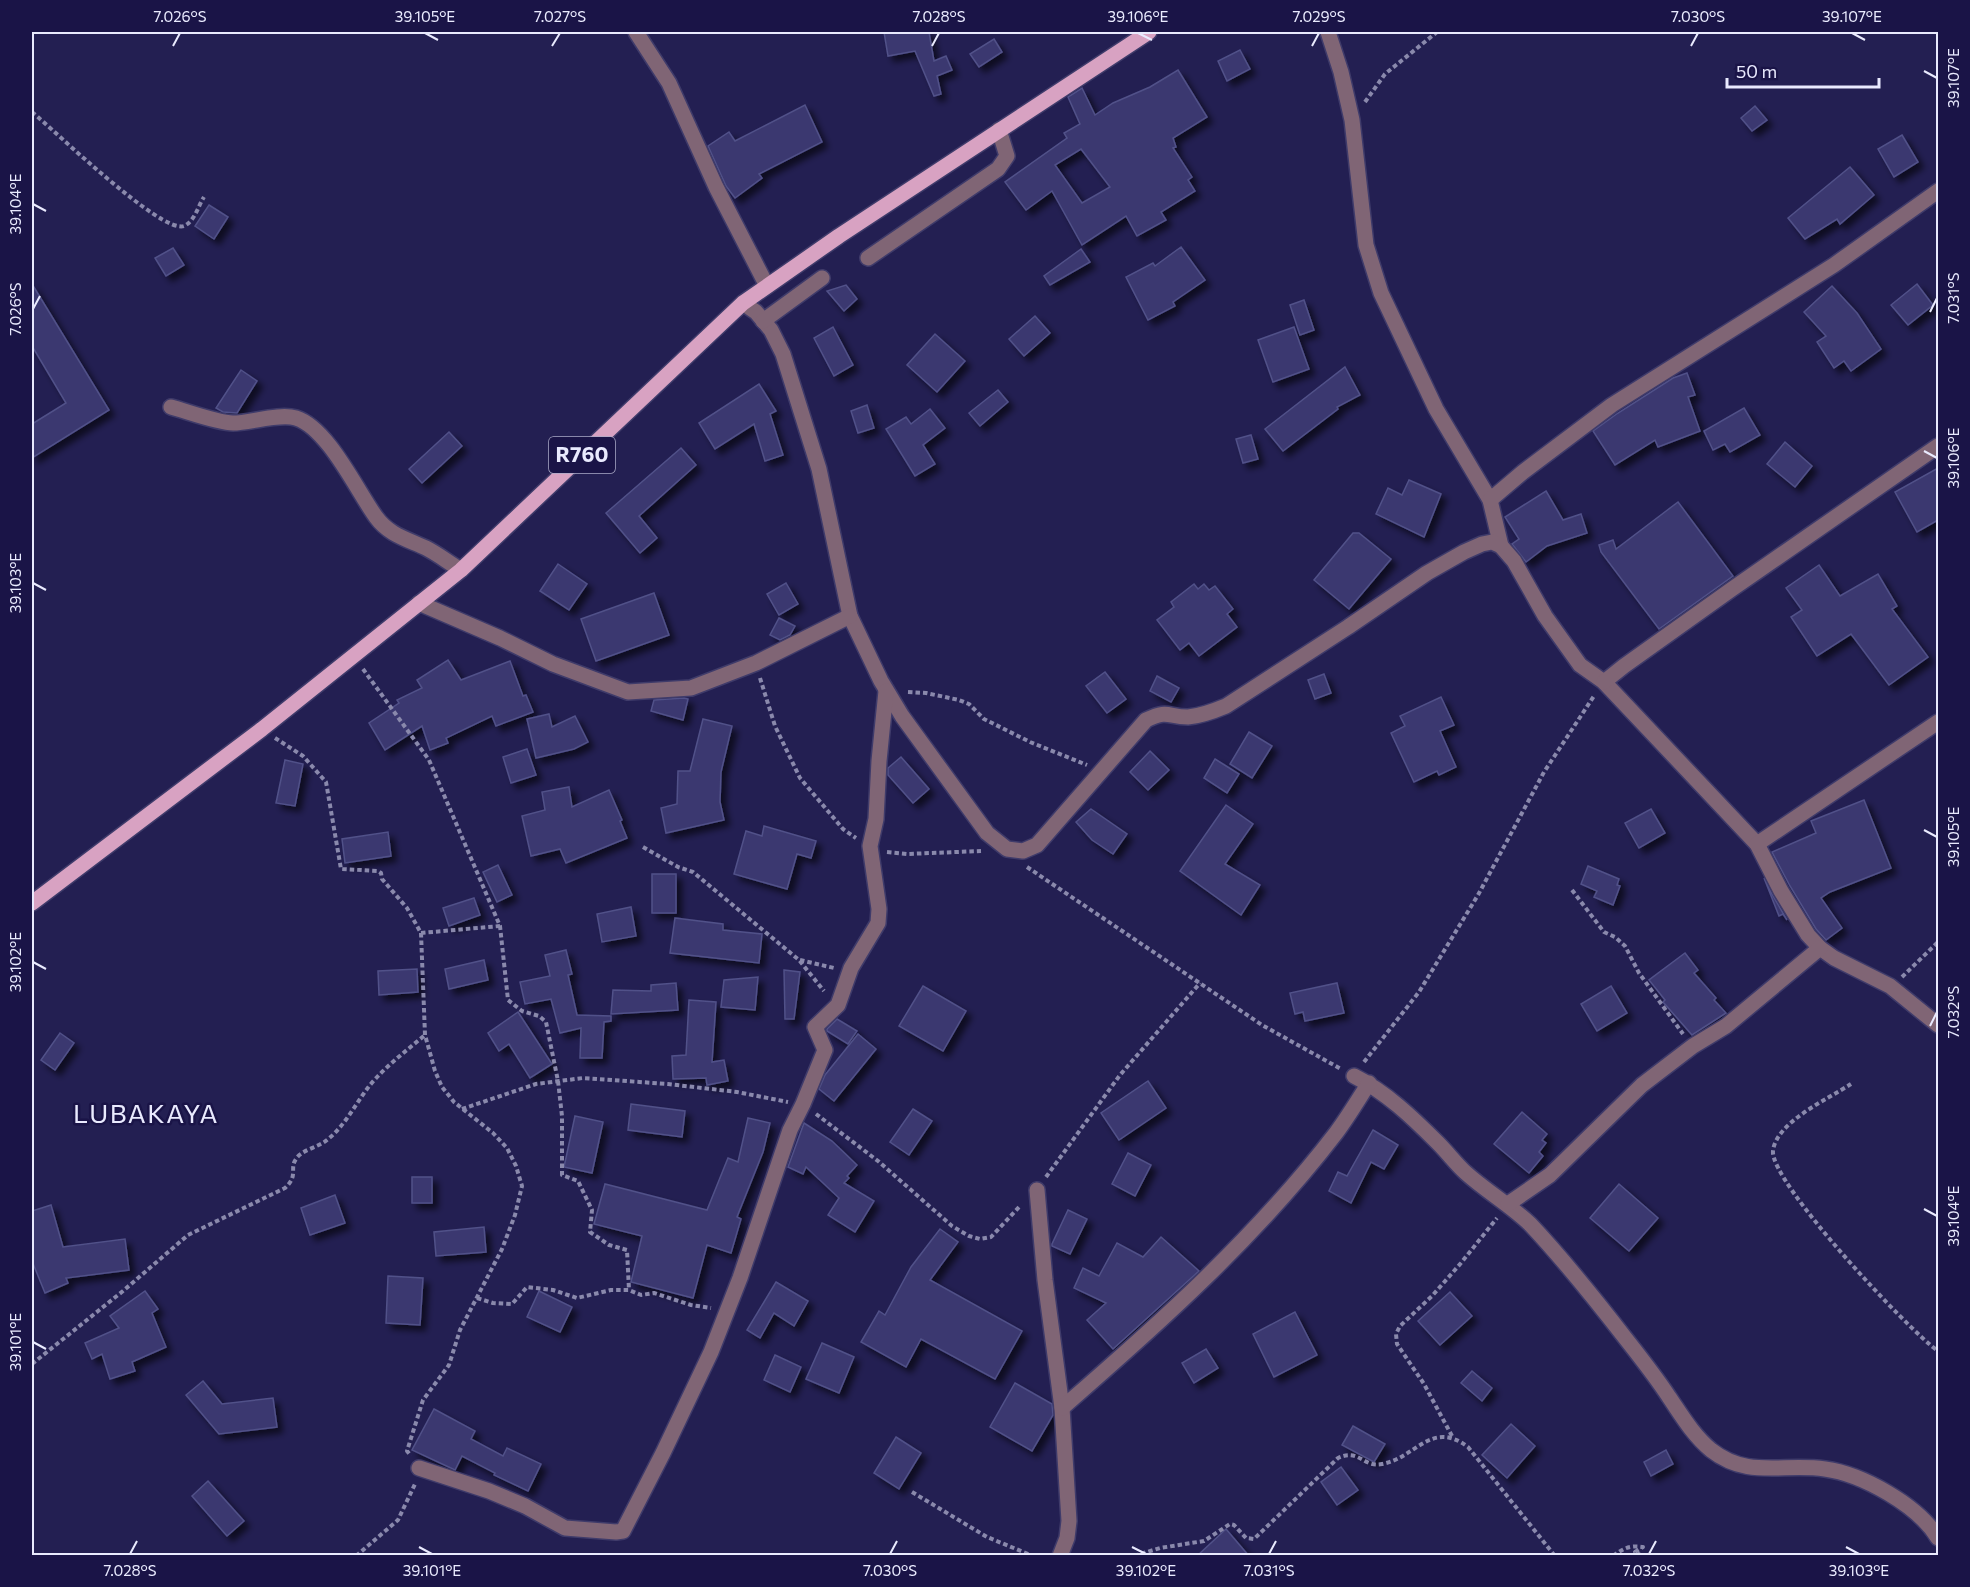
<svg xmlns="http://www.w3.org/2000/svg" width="1970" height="1587" font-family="Commissioner,sans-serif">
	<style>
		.building { fill: #3b396f; stroke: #515189; stroke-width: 1.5; fill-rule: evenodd; filter: url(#shadow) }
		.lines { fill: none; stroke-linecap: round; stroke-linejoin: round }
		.minor-casing { stroke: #3f3b6a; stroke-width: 18 }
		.major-casing { stroke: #3f3b6a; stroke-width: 18 }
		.path { stroke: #8a89ac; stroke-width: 4; stroke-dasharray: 4.5 3; stroke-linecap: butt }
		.minor { stroke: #806575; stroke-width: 15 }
		.major { stroke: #d8a2c2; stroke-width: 15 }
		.ticks { fill: none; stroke: #e9eafe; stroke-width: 2 }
		.labels { text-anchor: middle; stroke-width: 5; stroke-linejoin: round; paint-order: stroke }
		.shield { fill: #1a1447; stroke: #abaac7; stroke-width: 1.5 }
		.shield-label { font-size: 21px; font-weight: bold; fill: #e9eafe }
		.quarter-label { font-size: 26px; letter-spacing: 1.5px; fill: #e9eafe; stroke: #1a1447 }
		.neatline { fill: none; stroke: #e9eafe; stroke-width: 2 }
		.ticks-label { font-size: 15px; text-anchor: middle; fill: #e9eafe }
	</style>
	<defs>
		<filter id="shadow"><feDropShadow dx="5.5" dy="5.5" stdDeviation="3" flood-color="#0009"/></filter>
	</defs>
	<rect width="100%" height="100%" fill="#231f52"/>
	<g class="building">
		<polygon points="884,32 929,32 934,61 946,56 952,70 937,76 941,94 934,96 915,51 888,56"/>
		<polygon points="994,39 1002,52 979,67 970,54"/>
		<polygon points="1240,50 1250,69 1227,81 1218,61"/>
		<path d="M1178 70 1207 117 1173 138 1176 147 1173 148 1192 177 1188 180 1195 191 1161 212 1166 220 1137 236 1126 216 1082 245 1052 191 1026 210 1005 182 1067 138 1064 133 1080 124 1068 97 1082 88 1095 115 1113 103 1150 87ZM1081 149 1110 187 1082 203 1055 165Z"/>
		<polygon points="805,105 822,142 759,174 762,178 735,198 726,186 708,146 729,132 735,141"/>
		<polygon points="1755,106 1767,120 1752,131 1741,118"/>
		<polygon points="1902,135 1918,162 1894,177 1878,149"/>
		<polygon points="1850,167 1874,195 1840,224 1837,219 1805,239 1788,218"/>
		<polygon points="209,205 228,217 214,239 195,226"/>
		<polygon points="1181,247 1205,280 1173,302 1175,306 1148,320 1126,277 1153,263 1155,266"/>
		<polygon points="173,248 184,265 166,276 155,258"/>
		<polygon points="1081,249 1090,262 1050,285 1044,276"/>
		<polygon points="32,284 109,410 32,458 32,424 66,403 32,346"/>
		<polygon points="1917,284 1933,305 1908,325 1891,305"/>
		<polygon points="846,285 857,299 844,311 827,291"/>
		<polygon points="1832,286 1857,313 1881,349 1851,371 1844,361 1834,368 1817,342 1826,336 1804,312"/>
		<polygon points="1304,300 1314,330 1300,335 1290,305"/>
		<polygon points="1035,316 1050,333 1024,356 1009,339"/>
		<polygon points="833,327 853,365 834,376 814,338"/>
		<polygon points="1294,327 1309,369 1273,382 1258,340"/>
		<polygon points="935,334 965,361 937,392 907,365"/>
		<polygon points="1345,367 1360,395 1337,407 1338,409 1283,451 1265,429"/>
		<polygon points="241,370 257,381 237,413 223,412 216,408"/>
		<polygon points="1687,373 1695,395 1688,397 1700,431 1658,447 1655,440 1615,465 1593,431 1618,413 1673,378"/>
		<polygon points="759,384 776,411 770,414 783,455 765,461 754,424 715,449 699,423"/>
		<polygon points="998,390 1008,402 980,426 969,413"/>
		<polygon points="867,405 874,428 858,433 851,411"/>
		<polygon points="1744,408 1760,435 1730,452 1725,444 1713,450 1704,431"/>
		<polygon points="930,409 945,428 923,445 935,464 915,476 886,429 906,417 911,424"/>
		<polygon points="449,432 462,446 422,483 409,469"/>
		<polygon points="1251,435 1258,459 1243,463 1236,439"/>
		<polygon points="1785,442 1812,466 1795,487 1767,464"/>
		<polygon points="681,448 696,465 639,516 657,538 640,553 606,513"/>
		<polygon points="1938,468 1938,520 1917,532 1895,492"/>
		<polygon points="1409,480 1441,494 1424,537 1376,514 1388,488 1402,495"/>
		<polygon points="1546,491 1563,520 1581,514 1587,533 1547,546 1526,562 1512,544 1519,539 1505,517"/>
		<polygon points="1678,502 1733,576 1659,629 1601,552 1599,545 1613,540 1616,549"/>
		<polygon points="1353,533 1359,533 1391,559 1349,609 1314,580"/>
		<polygon points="558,564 587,584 569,610 540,591"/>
		<polygon points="1819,565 1840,596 1878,574 1897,606 1892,609 1928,657 1889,685 1851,634 1817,656 1791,617 1802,610 1786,588"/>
		<polygon points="786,583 798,604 779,615 767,594"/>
		<polygon points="1194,584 1198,589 1204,584 1209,590 1215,586 1233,609 1227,614 1237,627 1199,656 1189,643 1180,650 1157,620 1174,607 1171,602"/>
		<polygon points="654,593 669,635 596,661 581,619"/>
		<polygon points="779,618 795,626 790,635 780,640 770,635"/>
		<polygon points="448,660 461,680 510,661 523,696 526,695 533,712 496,726 492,716 446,738 448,743 430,750 422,726 385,750 369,723 399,703 397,700 422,688 417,680"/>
		<polygon points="1105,672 1126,699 1107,713 1086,686"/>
		<polygon points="1324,674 1331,693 1315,699 1308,680"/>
		<polygon points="1157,676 1179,688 1171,702 1150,691"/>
		<polygon points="1441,697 1454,725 1440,731 1456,767 1439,775 1437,771 1414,782 1391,733 1405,726 1400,716"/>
		<polygon points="684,698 688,699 683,720 651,711 654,700"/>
		<polygon points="549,714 552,727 575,716 588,742 574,749 536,758 527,719"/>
		<polygon points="703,719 732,726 721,772 720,802 724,820 666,833 661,808 677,804 678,771 690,771"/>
		<polygon points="1249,732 1272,746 1252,778 1230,764"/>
		<polygon points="527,749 536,775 511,783 503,757"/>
		<polygon points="1150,751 1169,770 1148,790 1130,772"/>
		<polygon points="901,757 929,789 913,803 888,775 888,768"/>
		<polygon points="1215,759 1239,774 1227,793 1204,778"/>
		<polygon points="285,760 303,764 295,806 276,803"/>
		<polygon points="569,787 572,807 609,790 622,820 620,821 627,838 566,863 560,849 531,856 522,816 545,810 542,792"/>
		<polygon points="1864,800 1891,868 1830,892 1821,898 1842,928 1826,940 1816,929 1790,886 1772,852 1816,833 1811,821"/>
		<polygon points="1226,805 1253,824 1225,864 1260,885 1241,915 1180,871"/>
		<polygon points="1091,809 1127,834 1113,854 1092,840 1076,822"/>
		<polygon points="1651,809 1665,833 1639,848 1625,823"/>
		<polygon points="764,826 816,841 811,858 797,854 787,889 734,874 746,831 762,836"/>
		<polygon points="388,832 391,856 345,863 342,839"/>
		<polygon points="498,865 512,895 497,902 483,872"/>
		<polygon points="1588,866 1619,879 1617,885 1620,886 1613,905 1594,897 1597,891 1581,884"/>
		<rect x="652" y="874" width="24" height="39"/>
		<polygon points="1764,878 1773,896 1787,920 1783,914 1779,916"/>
		<polygon points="474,898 480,915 449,926 443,908"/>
		<polygon points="631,907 636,936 602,942 597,914"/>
		<polygon points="675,918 723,924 723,930 762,934 759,963 670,953"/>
		<polygon points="566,950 572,974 568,975 577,1015 611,1016 611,1021 604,1022 602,1058 580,1058 581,1028 560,1033 551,999 525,1004 520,982 550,976 545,955"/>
		<polygon points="1685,953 1698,970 1694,973 1716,998 1714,1000 1726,1013 1692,1035 1663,1002 1665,1000 1649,980"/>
		<polygon points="484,960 488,980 449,989 445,969"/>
		<polygon points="417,969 418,992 379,995 378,971"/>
		<polygon points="784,970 800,972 794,1019 785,1019"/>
		<polygon points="758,977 755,1010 721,1007 724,980"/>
		<polygon points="676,983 678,1010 611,1014 613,990 651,991 651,985"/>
		<polygon points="1337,983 1344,1013 1305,1021 1303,1012 1295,1014 1290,993"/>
		<polygon points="923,986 966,1011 943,1051 899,1026"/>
		<polygon points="1611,986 1627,1013 1597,1031 1581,1004"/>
		<polygon points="689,1000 716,1002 712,1062 724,1060 728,1081 707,1085 706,1078 673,1079 672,1056 686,1055"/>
		<polygon points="518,1012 552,1064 530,1078 509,1044 499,1051 488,1033"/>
		<polygon points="837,1019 857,1031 848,1044 827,1031 827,1029"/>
		<polygon points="60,1033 74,1043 55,1070 41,1060"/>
		<polygon points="858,1034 876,1049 834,1101 819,1089 825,1075"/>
		<polygon points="1148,1081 1166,1108 1119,1140 1101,1113"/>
		<polygon points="631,1104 685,1111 682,1137 628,1130"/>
		<polygon points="913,1109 932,1121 909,1155 890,1142"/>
		<polygon points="1522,1112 1547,1134 1542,1140 1546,1143 1539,1152 1543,1156 1529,1173 1494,1144"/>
		<polygon points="575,1116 603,1122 592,1173 564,1167"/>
		<polygon points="748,1118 770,1123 763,1152 737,1217 741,1219 731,1253 707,1245 693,1298 631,1282 642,1236 594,1224 605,1184 707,1210 728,1158 738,1162"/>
		<polygon points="804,1123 832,1141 857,1165 847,1176 849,1178 844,1183 874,1201 855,1232 828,1215 839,1198 806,1167 803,1174 788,1167"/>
		<polygon points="1373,1130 1398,1145 1384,1169 1371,1162 1351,1203 1329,1191 1338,1172 1347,1176"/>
		<polygon points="1128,1153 1151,1165 1135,1196 1112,1184"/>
		<rect x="412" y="1177" width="20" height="26"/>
		<polygon points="1619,1184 1658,1218 1629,1251 1590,1218"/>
		<polygon points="335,1195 345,1223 310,1235 301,1208"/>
		<polygon points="51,1205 63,1247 125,1239 129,1270 66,1278 68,1283 45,1293 32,1261 32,1211"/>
		<polygon points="1068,1210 1087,1219 1070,1254 1052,1246 1052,1244"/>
		<polygon points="484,1227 486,1252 436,1256 434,1232"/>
		<polygon points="940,1229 958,1242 930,1280 1022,1331 995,1379 921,1339 906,1367 861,1342 879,1311 885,1315 911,1267"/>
		<polygon points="1161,1237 1199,1271 1113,1349 1087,1320 1106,1303 1074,1288 1083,1268 1099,1276 1117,1243 1143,1257"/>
		<polygon points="388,1276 423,1278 420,1325 386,1323"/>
		<polygon points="776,1282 808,1301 794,1326 774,1313 760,1338 747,1330"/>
		<polygon points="145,1291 158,1309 152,1313 166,1347 132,1362 135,1371 110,1379 102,1354 92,1359 85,1343 119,1328 110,1316"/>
		<polygon points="539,1291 572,1307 560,1332 527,1317"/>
		<polygon points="1450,1292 1472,1316 1440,1345 1418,1321"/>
		<polygon points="1295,1312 1317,1355 1274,1377 1253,1334"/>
		<polygon points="822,1343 854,1357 839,1393 806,1379"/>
		<polygon points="1206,1349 1218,1368 1194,1383 1182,1363"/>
		<polygon points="775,1355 801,1367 790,1392 764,1380"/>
		<polygon points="1472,1371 1492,1388 1482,1401 1461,1383"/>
		<polygon points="203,1381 222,1404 273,1398 277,1427 219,1434 186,1395"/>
		<polygon points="1015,1383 1052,1404 1053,1415 1032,1451 990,1427"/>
		<polygon points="434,1409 475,1431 471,1439 503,1456 507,1448 541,1464 528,1491 494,1475 495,1473 462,1456 455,1470 412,1450"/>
		<polygon points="1511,1424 1535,1446 1507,1478 1482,1455"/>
		<polygon points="1353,1426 1385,1444 1374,1462 1342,1445"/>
		<polygon points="896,1437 921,1453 899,1489 874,1473"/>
		<polygon points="1666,1450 1673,1464 1651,1476 1644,1462"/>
		<polygon points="1341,1467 1358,1490 1337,1505 1321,1482"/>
		<polygon points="208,1481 244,1521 227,1536 192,1496"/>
		<polygon points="1226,1529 1249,1556 1197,1556"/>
	</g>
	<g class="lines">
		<g class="minor-casing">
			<g id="minor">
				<polyline points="636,32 669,83 716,187 767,286"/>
				<polyline points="1328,32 1341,72 1352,120 1366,245 1381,293 1436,409 1490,500 1501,546"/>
				<polyline points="868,258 998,169 1007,156 999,130"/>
				<path d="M743 303 756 312 771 330 783 354 819 469 850 616 881 681 902 716 987 833 1007 849 1023 851 1037 845 1146 720C1169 709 1167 717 1188 717 1201 716 1214 711 1226 706L1348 627 1427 573 1464 552 1482 544 1492 542 1501 546 1514 561 1545 616 1580 665 1604 682 1757 844 1781 891 1808 935 1820 948 1834 958 1890 986 1938 1025"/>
				<polyline points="763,321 822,278"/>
				<path d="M171 407C186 411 218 423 233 423 250 423 279 413 296 418 328 428 357 491 376 517 389 535 407 539 426 548 438 554 449 563 461 570"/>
				<polyline points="1490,500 1523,472 1612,405 1834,265 1938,191"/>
				<polyline points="419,603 500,638 553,664 628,692 691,688 756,663 850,616"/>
				<polyline points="1604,682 1624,666 1732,589 1938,446"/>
				<polyline points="1757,844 1938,722"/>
				<path d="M1354 1076C1386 1092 1413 1118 1438 1143 1448 1153 1456 1164 1466 1173 1486 1191 1510 1205 1530 1224 1564 1260 1595 1299 1626 1339 1641 1358 1656 1377 1669 1397 1682 1416 1693 1435 1711 1450 1748 1479 1782 1463 1825 1469 1862 1474 1918 1505 1938 1538"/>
				<polyline points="1037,1190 1045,1280 1062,1408 1069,1521 1067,1538 1060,1556"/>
				<polyline points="1508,1204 1550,1175 1642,1085 1693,1046 1726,1026 1820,948"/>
				<path d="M1062 1408C1160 1323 1257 1236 1336 1133 1348 1117 1358 1100 1369 1083"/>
				<polyline points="419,1468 489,1491 525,1506 565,1528 616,1532 623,1531 663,1453 711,1352 740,1278 790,1130 803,1104 825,1050 815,1027 838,1005 851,968 878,923 879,909 870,846 876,819 879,761 886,691"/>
			</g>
		</g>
		<g class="major-casing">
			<polyline id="major" points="32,903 262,729 461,570 743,303 839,236 1149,32"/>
		</g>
		<g class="path">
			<polyline points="1365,102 1385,74 1437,32"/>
			<path d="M32 112C54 130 161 234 184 226 195 221 198 206 204 197"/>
			<polyline points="363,669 429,760 500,926 508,1000 522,1011 539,1016 546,1022 558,1081 562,1116 562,1175 578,1181 592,1210 590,1232 609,1245 627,1250 629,1290"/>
			<polyline points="760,678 775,726 800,778 843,829 856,838"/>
			<polyline points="908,692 926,693 959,700 969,704 984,719 1030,742 1087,765"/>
			<polyline points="275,738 303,756 326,782 341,869 378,871 381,873 382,879 407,908 421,933 425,1035 435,1071 442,1087 454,1102 493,1133 507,1148 516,1166 522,1186 515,1215 502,1249 460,1330 449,1365 423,1400 407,1451 411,1456"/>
			<polyline points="643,847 678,867 693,872 799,960 824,991"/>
			<polyline points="887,852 907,854 981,851"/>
			<polyline points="1027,867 1262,1025 1341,1069"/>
			<polyline points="1572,890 1604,932 1615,937 1625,946 1639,973 1683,1034"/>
			<polyline points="421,933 500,926"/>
			<polyline points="800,960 834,968"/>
			<polyline points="1902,977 1938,942"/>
			<polyline points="32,1043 32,1059"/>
			<polyline points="1364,1062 1419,992 1478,895 1544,772 1594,696"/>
			<path d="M1851 1084C1828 1099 1776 1122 1773 1151 1770 1182 1909 1331 1938 1351"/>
			<polyline points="462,1109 536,1084 583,1078 668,1084 737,1092 788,1102"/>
			<polyline points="816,1114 878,1161 952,1226 969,1236 980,1239 991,1237 1021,1205"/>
			<polyline points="1046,1177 1120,1075 1200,983"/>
			<polyline points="477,1298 493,1303 512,1304 527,1287 553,1290 577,1298 611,1290 629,1290 641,1295 654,1293 691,1305 711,1308"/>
			<path d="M32 1364 123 1291 188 1235 285 1188C299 1175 289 1169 296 1159 301 1150 319 1147 327 1140 345 1126 356 1103 370 1085 386 1066 406 1051 425 1035"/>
			<polyline points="1452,1436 1424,1384 1397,1344 1396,1334 1400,1326 1432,1296 1461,1263 1497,1218"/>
			<polyline points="912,1492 987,1537 1033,1556"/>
			<polyline points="356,1556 398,1520 415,1484"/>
			<path d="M1134 1556 1160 1548 1204 1541 1230 1524 1234 1525 1246 1538 1254 1539 1338 1458C1359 1448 1363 1468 1382 1464 1416 1458 1431 1419 1468 1447L1555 1556"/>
			<path d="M1613 1556C1624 1548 1630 1545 1643 1547L1635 1552 1642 1556"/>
		</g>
		<use href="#minor" class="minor"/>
		<use href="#major" class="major"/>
	</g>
	<path class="ticks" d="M425 33 438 40M1138 33 1152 40M1852 33 1865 40M173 46 180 33M552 46 560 33M932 46 939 33M1312 46 1319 33M1691 46 1698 33M1924 71 1937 78M33 204 46 211M33 309 40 296M1930 312 1937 298M1924 451 1937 458M33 583 46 590M1924 830 1937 837M33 962 46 969M1930 1026 1937 1012M1924 1209 1937 1216M33 1342 46 1349M419 1547 432 1554M1132 1547 1146 1554M1846 1547 1859 1554M130 1554 137 1541M890 1554 897 1541M1269 1554 1276 1541M1649 1554 1656 1541"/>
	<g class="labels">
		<rect class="shield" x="549" y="437" width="66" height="36" rx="4.5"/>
		<g class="shield-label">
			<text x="582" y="462">R760</text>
		</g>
		<g class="quarter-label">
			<text x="146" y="1123">LUBAKAYA</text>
		</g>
	</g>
	<rect width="1970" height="1587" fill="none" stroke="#1a1447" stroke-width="66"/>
	<path d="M1727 78v9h152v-9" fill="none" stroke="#e9eafe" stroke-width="3"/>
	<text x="1736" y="78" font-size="18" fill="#e9eafe" stroke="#1a1447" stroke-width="4.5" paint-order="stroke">50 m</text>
	<rect x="33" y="33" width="1904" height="1521" class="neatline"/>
	<g class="ticks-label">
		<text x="180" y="22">7.026°S</text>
		<text x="425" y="22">39.105°E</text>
		<text x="560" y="22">7.027°S</text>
		<text x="939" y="22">7.028°S</text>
		<text x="1138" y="22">39.106°E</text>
		<text x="1319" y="22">7.029°S</text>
		<text x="1698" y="22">7.030°S</text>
		<text x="1852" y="22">39.107°E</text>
		<text transform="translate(1954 78) rotate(-90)" y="5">39.107°E</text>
		<text transform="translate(16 204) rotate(-90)" y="5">39.104°E</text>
		<text transform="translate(1954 298) rotate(-90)" y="5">7.031°S</text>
		<text transform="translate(16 309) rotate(-90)" y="5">7.026°S</text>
		<text transform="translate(1954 458) rotate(-90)" y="5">39.106°E</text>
		<text transform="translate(16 583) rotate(-90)" y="5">39.103°E</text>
		<text transform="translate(1954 837) rotate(-90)" y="5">39.105°E</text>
		<text transform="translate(16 962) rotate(-90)" y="5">39.102°E</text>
		<text transform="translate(1954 1012) rotate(-90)" y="5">7.032°S</text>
		<text transform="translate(1954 1216) rotate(-90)" y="5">39.104°E</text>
		<text transform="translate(16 1342) rotate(-90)" y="5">39.101°E</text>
		<text x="130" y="1576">7.028°S</text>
		<text x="432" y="1576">39.101°E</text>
		<text x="890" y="1576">7.030°S</text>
		<text x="1146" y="1576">39.102°E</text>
		<text x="1269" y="1576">7.031°S</text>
		<text x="1649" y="1576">7.032°S</text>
		<text x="1859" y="1576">39.103°E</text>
	</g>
</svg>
